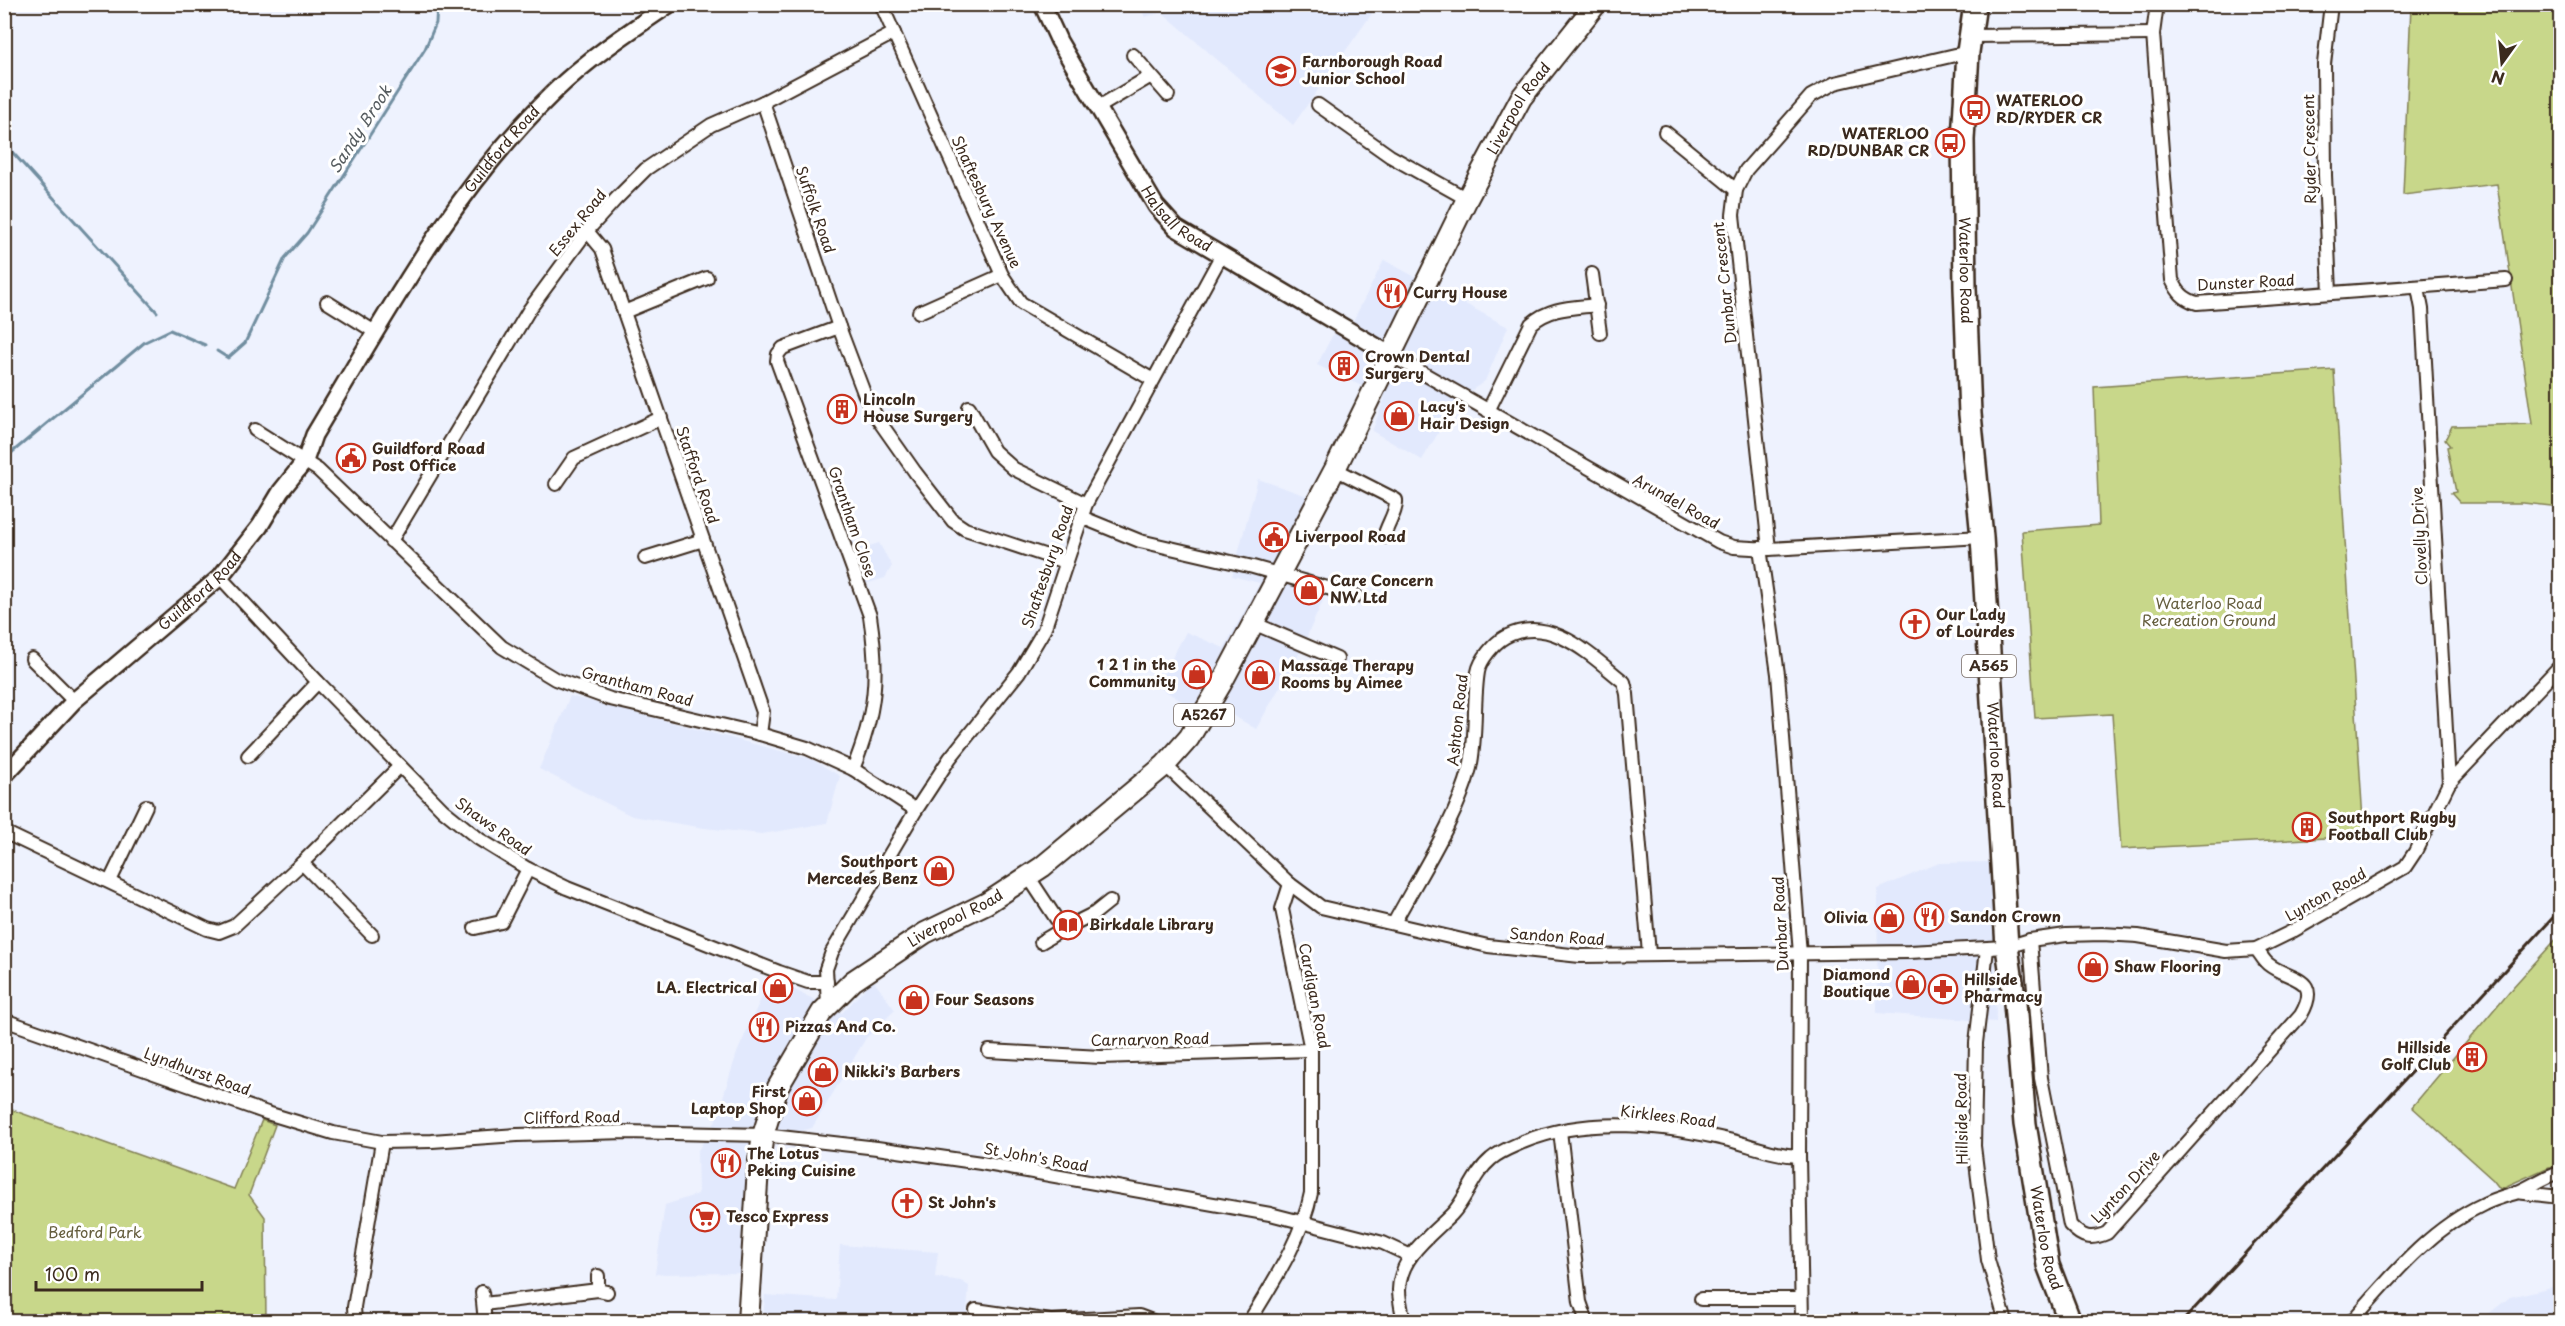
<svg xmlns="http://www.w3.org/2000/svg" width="2565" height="1326" font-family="'Playpen Sans',sans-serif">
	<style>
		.built { fill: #e2e9fd }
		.green { fill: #c8d78a; stroke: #828054; stroke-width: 1.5 }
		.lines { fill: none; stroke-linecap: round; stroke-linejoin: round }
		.stream { stroke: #718ea0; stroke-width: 3 }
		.minor-casing { stroke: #3b2a1e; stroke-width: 16 }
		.tertiary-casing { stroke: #3b2a1e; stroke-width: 20 }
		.primary-casing { stroke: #3b2a1e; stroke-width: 24 }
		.trunk-casing { stroke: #3b2a1e; stroke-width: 26 }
		.minor { stroke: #fff; stroke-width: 12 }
		.tertiary { stroke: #fff; stroke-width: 15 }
		.primary { stroke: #fff; stroke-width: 20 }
		.trunk { stroke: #fff; stroke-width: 21 }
		.rail { stroke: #3b2a1e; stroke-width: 3 }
		.labels { text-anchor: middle; stroke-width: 6; stroke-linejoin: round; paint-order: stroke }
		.shield { fill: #fff; stroke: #766a62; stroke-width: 1.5 }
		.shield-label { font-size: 14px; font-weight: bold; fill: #3b2a1e }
		.poi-label { font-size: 15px; font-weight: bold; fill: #3b2a1e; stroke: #fff; text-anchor: start }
		.street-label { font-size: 15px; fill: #3b2a1e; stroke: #fff }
		.park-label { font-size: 15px; fill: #655e3e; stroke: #fff }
		.water-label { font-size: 16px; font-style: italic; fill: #565c5f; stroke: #fff }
	</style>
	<rect width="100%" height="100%" fill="#eef2fe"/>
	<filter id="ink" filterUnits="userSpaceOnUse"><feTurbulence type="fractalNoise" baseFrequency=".0167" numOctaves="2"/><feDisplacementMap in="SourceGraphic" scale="12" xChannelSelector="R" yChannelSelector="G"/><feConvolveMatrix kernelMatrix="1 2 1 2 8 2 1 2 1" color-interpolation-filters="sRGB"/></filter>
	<g filter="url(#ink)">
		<g class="built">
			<polygon points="1139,5 1378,5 1293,125 1162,12 1145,17"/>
			<polygon points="1384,260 1508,327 1485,381 1458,400 1422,460 1372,431 1385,397 1317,365 1332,336 1353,321"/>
			<polygon points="1258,479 1310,497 1276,565 1331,582 1300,652 1256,729 1222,709 1198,711 1157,686 1186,632 1224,648 1260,583 1232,576"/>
			<polygon points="860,541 863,548 879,543 892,566 885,578 862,585 850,543"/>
			<polygon points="570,696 811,759 840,776 827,823 762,834 704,828 632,816 539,769"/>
			<polygon points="1993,862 1996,1022 1877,1013 1878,889 1939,863"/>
			<polygon points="770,978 842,1013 873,980 895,1010 866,1038 812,1128 747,1146 743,1273 655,1274 665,1205 698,1194 697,1152 715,1122 737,1053"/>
			<polygon points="840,1245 938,1252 935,1277 961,1281 969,1286 966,1321 763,1321 765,1295 836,1300"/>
			<polygon points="2560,1285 2560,1321 2479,1321 2510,1297"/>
		</g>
		<g class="green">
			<polygon points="2411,5 2560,5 2560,507 2523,503 2460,503 2451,493 2456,492 2447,447 2450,446 2445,440 2452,426 2532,424 2497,184 2403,195"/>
			<polygon points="2334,370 2364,836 2121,849 2112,714 2035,718 2022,531 2099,525 2094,387"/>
			<polygon points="2560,935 2560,1167 2549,1167 2500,1189 2493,1180 2412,1107 2513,987"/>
			<polygon points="4,1107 234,1189 262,1120 275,1125 249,1195 265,1217 266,1321 5,1321"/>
		</g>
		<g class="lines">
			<g class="stream">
				<polyline points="4,143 157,312"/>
				<polyline points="217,351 228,358 245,343 285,258 307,233 425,49 436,23 437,4"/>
				<polyline points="4,459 145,342 170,330 205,345"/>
			</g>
			<g class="minor-casing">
				<g id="minor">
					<polyline points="881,4 1002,275 1021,303 1153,380"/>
					<path d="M2157 4 2153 34 2172 280C2178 292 2183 299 2197 303L2506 280"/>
					<polyline points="1971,36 2153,34"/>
					<polyline points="1133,55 1168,95"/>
					<polyline points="763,102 839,327 864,393 877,418 915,472 953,521 965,529 1065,562"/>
					<polyline points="1318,105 1390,156 1467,199"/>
					<polyline points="1097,108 1151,76"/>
					<polyline points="1665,132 1736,190"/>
					<polyline points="587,231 602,249 763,712 760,734"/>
					<polyline points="1592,274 1600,333"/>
					<polyline points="2418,288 2422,309 2449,783"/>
					<polyline points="2330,293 2325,175 2324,64 2331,4"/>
					<polyline points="327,302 375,332"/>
					<polyline points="624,312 707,278"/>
					<polyline points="919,312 1002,275"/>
					<path d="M839 327 783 348 778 354 777 361 870 616C879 675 876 713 853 769"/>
					<polyline points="1391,355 1719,542 1734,547 1769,549 1982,537"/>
					<polyline points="969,407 994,451 1014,469 1086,504"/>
					<path d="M1488 411 1531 324C1550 307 1572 308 1597 305"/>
					<polyline points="255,430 318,470 502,647 555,679 610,699 760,734 807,748 853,769 916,810"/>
					<path d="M1335 469 1396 500C1397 512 1387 524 1384 537"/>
					<polyline points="556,484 574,458 661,418"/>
					<polyline points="1081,517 1140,541 1253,567 1356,596"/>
					<polyline points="391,541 529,310 587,231 616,199 646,169 711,125 763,102 894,33"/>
					<polyline points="1760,548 1778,674 1800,954 1799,1156 1802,1322"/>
					<polyline points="1769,549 1733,215 1736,190 1746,170 1811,96 1835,83 1968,52"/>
					<polyline points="645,558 703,540"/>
					<polyline points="220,577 318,682 443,810 479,839 528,869 567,888 779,972 808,982 827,982"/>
					<polyline points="1253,623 1337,659"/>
					<polyline points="32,659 74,701"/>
					<polyline points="248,756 318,682"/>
					<polyline points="1165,765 1290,884 1321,907 1488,946 1580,956 1909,952 2007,947 2030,940 2066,935 2102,934 2138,936 2226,951 2256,949 2291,932 2405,867 2415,852 2449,783 2560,666"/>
					<polyline points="4,832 207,929 219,932 234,926 302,863 400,766"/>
					<polyline points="302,863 372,935"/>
					<polyline points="1028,876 1063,929 1095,913 1110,901"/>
					<polyline points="110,881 146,806"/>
					<path d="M1394 923C1420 874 1456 821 1470 768 1477 737 1473 703 1478 672 1480 660 1494 643 1505 637 1550 613 1591 656 1624 682L1627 694 1649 954"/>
					<polyline points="475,928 501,922 528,869"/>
					<path d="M2030 940 2041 1078 2070 1225C2082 1238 2091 1240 2107 1233L2301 1015C2323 976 2289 981 2268 964 2263 960 2260 953 2256 949"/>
					<polyline points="1041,942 1063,929"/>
					<polyline points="1987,949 1976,1043 1974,1146 1988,1260 2006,1322"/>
					<polyline points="828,1004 826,969 832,952 916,810 950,758 1019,672 1044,630 1086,504 1221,256"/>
					<polyline points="4,1020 267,1113 333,1133 382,1142 432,1141 517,1135 626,1132 763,1135 877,1148 981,1163 1270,1214 1383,1243 1411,1256"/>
					<polyline points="989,1051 1101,1057 1311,1050"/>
					<polyline points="1560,1131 1580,1302 1587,1322"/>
					<polyline points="2516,1192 2560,1197"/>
					<polyline points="598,1290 598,1276"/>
					<polyline points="482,1292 485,1322"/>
					<polyline points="1701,1299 1801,1299"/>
					<polyline points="484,1304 598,1290 607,1292"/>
					<polyline points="976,1310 1051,1321 1139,1316 1155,1322"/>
					<polyline points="355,1322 354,1307 382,1142"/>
					<path d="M1249 1322C1273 1282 1302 1239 1311 1193V1050L1282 909 1290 884"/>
					<path d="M1404 1322C1402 1311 1399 1300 1399 1290 1400 1256 1430 1236 1452 1214 1467 1198 1473 1174 1491 1159 1500 1151 1512 1147 1523 1142 1588 1115 1666 1125 1733 1141 1756 1147 1775 1155 1799 1156"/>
					<path d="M2351 1322C2390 1278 2429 1229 2484 1204 2494 1199 2505 1196 2515 1193 2531 1187 2543 1177 2560 1172"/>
				</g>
			</g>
			<g class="tertiary-casing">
				<g id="tertiary">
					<path id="s1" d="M1042 4 1059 41 1156 206 1176 228 1391 355"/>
					<path id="s2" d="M4 776 74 701 220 577 260 526 281 491 305 461 314 435C386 315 453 190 554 92 589 58 630 31 670 4"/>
				</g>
			</g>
			<g class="primary-casing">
				<g id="primary">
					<path id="s3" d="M748 1322 758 1168 763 1135 778 1087 822 1012 853 981 925 933 987 903 1042 867 1165 765 1189 738 1221 684 1335 469 1467 199 1521 98 1596 4"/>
				</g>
			</g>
			<g class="trunk-casing">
				<g id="trunk">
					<path id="s4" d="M1975 4 1968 52 1963 140 1965 288 1970 414 1982 537 2007 947 2015 1003 2025 1124 2048 1265 2070 1322"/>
				</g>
			</g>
			<use href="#minor" class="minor"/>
			<use href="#tertiary" class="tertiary"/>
			<use href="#primary" class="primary"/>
			<use href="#trunk" class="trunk"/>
			<polyline class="rail" points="2182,1322 2560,910"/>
		</g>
	</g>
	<defs>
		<g id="school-ring" transform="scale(1.5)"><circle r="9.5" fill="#fff" stroke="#c8321e" stroke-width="1.5"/><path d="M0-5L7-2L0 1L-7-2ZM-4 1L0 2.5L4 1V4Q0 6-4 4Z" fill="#c8321e"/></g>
		<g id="bus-ring" transform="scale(1.5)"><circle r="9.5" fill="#fff" stroke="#c8321e" stroke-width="1.5"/><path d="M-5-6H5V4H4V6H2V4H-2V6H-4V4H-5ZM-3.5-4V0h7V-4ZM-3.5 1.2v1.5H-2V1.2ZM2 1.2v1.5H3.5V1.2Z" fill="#c8321e"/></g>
		<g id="restaurant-ring" transform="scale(1.5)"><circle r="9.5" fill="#fff" stroke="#c8321e" stroke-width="1.5"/><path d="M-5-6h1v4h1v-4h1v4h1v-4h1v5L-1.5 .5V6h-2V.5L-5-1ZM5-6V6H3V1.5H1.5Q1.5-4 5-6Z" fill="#c8321e"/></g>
		<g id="building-ring" transform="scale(1.5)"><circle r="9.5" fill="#fff" stroke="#c8321e" stroke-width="1.5"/><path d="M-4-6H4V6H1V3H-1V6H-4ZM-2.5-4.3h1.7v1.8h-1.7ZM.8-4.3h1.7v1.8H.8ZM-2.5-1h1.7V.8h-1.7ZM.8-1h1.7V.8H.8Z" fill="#c8321e"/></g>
		<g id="shop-ring" transform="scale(1.5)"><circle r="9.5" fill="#fff" stroke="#c8321e" stroke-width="1.5"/><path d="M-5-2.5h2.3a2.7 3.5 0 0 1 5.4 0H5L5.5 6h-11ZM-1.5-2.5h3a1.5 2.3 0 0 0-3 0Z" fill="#c8321e"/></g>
		<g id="civic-ring" transform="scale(1.5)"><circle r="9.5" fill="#fff" stroke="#c8321e" stroke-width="1.5"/><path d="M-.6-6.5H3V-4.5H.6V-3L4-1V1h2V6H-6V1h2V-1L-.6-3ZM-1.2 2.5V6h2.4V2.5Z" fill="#c8321e"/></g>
		<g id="church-ring" transform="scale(1.5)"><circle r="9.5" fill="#fff" stroke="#c8321e" stroke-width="1.5"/><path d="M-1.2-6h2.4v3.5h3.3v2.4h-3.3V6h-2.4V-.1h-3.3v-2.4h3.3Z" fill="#c8321e"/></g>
		<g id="library-ring" transform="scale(1.5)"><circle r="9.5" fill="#fff" stroke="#c8321e" stroke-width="1.5"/><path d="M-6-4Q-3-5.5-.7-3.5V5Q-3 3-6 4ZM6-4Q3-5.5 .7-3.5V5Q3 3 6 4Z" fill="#c8321e"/></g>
		<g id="pharmacy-ring" transform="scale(1.5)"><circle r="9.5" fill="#fff" stroke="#c8321e" stroke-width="1.5"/><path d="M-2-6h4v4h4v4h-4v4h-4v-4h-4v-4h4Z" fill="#c8321e"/></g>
		<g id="supermarket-ring" transform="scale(1.5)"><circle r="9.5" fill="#fff" stroke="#c8321e" stroke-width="1.5"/><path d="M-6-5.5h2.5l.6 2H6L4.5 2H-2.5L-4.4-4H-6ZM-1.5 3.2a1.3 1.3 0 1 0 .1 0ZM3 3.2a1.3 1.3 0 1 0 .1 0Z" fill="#c8321e"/></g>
	</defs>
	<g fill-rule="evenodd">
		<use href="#school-ring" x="1281" y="71"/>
		<use href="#bus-ring" x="1975" y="110"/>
		<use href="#bus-ring" x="1950" y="143"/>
		<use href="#restaurant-ring" x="1392" y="293"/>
		<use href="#building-ring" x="1344" y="366"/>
		<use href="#building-ring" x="842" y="409"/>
		<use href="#shop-ring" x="1399" y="416"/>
		<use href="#civic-ring" x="351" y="458"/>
		<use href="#civic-ring" x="1274" y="537"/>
		<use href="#shop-ring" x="1309" y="590"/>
		<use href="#church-ring" x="1915" y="624"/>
		<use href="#shop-ring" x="1197" y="674"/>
		<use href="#shop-ring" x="1260" y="675"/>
		<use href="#building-ring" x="2307" y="827"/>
		<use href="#shop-ring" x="939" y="871"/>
		<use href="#restaurant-ring" x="1929" y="917"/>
		<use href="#shop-ring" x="1889" y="918"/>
		<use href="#library-ring" x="1068" y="925"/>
		<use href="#shop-ring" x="2093" y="967"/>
		<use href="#shop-ring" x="1911" y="984"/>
		<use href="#shop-ring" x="778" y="988"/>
		<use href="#pharmacy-ring" x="1943" y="989"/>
		<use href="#shop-ring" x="914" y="1000"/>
		<use href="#restaurant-ring" x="764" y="1027"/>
		<use href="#building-ring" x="2472" y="1057"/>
		<use href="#shop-ring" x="823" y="1072"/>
		<use href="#shop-ring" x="807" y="1101"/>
		<use href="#restaurant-ring" x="726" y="1163"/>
		<use href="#church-ring" x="907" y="1203"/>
		<use href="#supermarket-ring" x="705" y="1217"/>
	</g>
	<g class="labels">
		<g class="shield">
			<rect x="1962" y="655" width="54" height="22" rx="4.5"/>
			<rect x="1174" y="704" width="60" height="22" rx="4.5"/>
		</g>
		<g class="shield-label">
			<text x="1989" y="671">A565</text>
			<text x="1204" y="720">A5267</text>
		</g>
		<g class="poi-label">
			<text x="1302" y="67">Farnborough Road<tspan x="1302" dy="17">Junior School</tspan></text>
			<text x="1996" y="106">WATERLOO<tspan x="1996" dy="17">RD/RYDER CR</tspan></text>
			<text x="1929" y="139" text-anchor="end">WATERLOO<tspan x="1929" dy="17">RD/DUNBAR CR</tspan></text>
			<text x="1413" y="298">Curry House</text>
			<text x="1365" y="362">Crown Dental<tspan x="1365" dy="17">Surgery</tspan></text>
			<text x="863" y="405">Lincoln<tspan x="863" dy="17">House Surgery</tspan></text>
			<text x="1420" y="412">Lacy's<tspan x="1420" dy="17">Hair Design</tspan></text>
			<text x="372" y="454">Guildford Road<tspan x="372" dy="17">Post Office</tspan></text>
			<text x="1295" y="542">Liverpool Road</text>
			<text x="1330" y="586">Care Concern<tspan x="1330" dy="17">NW Ltd</tspan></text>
			<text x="1936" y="620">Our Lady<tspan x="1936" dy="17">of Lourdes</tspan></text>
			<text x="1176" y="670" text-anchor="end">1 2 1 in the<tspan x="1176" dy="17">Community</tspan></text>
			<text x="1281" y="671">Massage Therapy<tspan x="1281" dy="17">Rooms by Aimee</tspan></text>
			<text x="2328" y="823">Southport Rugby<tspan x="2328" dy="17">Football Club</tspan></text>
			<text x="918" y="867" text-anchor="end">Southport<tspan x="918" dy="17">Mercedes Benz</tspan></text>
			<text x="1950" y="922">Sandon Crown</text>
			<text x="1868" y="923" text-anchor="end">Olivia</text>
			<text x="1089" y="930">Birkdale Library</text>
			<text x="2114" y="972">Shaw Flooring</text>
			<text x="1890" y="980" text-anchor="end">Diamond<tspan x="1890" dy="17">Boutique</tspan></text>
			<text x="1964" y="985">Hillside<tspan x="1964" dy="17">Pharmacy</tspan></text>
			<text x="757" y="993" text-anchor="end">LA. Electrical</text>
			<text x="935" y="1005">Four Seasons</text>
			<text x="785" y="1032">Pizzas And Co.</text>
			<text x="2451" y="1053" text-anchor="end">Hillside<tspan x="2451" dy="17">Golf Club</tspan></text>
			<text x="844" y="1077">Nikki's Barbers</text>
			<text x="786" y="1097" text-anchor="end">First<tspan x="786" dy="17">Laptop Shop</tspan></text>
			<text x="747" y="1159">The Lotus<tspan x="747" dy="17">Peking Cuisine</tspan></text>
			<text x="928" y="1208">St John's</text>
			<text x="726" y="1222">Tesco Express</text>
		</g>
		<g class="street-label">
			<text dy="5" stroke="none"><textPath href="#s3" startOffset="1497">Liverpool Road</textPath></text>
			<text transform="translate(2310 149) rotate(-91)" y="5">Ryder Crescent</text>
			<text dy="5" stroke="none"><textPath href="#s2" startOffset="808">Guildford Road</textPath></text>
			<text transform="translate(986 202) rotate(65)" y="5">Shaftesbury Avenue</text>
			<text transform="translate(815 210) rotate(71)" y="5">Suffolk Road</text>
			<text dy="5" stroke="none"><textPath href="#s1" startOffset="256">Halsall Road</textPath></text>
			<text transform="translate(578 223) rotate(-51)" y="5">Essex Road</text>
			<text dy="5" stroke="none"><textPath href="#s4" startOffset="267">Waterloo Road</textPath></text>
			<text transform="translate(1725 283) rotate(-96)" y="5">Dunbar Crescent</text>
			<text transform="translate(2246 283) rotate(-3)" y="5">Dunster Road</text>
			<text transform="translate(697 475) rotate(71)" y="5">Stafford Road</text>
			<text transform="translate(1676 502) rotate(29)" y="5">Arundel Road</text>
			<text transform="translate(852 522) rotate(71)" y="5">Grantham Close</text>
			<text transform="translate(2420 536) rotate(-93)" y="5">Clovelly Drive</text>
			<text transform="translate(1048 567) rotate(-71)" y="5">Shaftesbury Road</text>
			<text dy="5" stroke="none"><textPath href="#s2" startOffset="270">Guildford Road</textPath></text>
			<text transform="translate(637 687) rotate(15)" y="5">Grantham Road</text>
			<text transform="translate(1458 720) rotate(-84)" y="5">Ashton Road</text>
			<text dy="5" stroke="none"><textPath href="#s4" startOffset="753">Waterloo Road</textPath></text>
			<text transform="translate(493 827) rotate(35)" y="5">Shaws Road</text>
			<text transform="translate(2326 895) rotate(-30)" y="5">Lynton Road</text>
			<text dy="5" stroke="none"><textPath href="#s3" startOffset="489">Liverpool Road</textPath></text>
			<text transform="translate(1781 924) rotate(-93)" y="5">Dunbar Road</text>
			<text transform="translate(1557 937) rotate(4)" y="5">Sandon Road</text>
			<text transform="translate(1314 996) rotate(79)" y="5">Cardigan Road</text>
			<text transform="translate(1150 1040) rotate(-1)" y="5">Carnarvon Road</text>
			<text transform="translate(197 1072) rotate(20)" y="5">Lyndhurst Road</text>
			<text transform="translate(1668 1117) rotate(7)" y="5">Kirklees Road</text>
			<text transform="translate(572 1118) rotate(-1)" y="5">Clifford Road</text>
			<text transform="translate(1962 1119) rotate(-91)" y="5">Hillside Road</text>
			<text transform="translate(1036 1158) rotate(10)" y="5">St John's Road</text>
			<text transform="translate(2126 1187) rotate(-47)" y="5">Lynton Drive</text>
			<text dy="5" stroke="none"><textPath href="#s4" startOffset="1239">Waterloo Road</textPath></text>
		</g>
		<g class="park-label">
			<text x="2209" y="609">Waterloo Road<tspan x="2209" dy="17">Recreation Ground</tspan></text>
			<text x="95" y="1238">Bedford Park</text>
		</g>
		<g class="water-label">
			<text transform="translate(360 129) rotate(-57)" y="6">Sandy Brook</text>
		</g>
	</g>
	<rect width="2565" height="1326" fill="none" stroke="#fff" stroke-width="24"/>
	<rect x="12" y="12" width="2541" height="1302" fill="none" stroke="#3b2a1e" stroke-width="2" filter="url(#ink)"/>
	<g transform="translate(2502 63) rotate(195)" stroke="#ffffff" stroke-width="4.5" paint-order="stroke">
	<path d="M0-4.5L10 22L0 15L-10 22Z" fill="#3b2a1e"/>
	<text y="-9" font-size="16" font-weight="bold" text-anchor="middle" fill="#3b2a1e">N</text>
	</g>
	<path d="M36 1281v9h166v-9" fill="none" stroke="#3b2a1e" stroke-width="3"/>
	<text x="45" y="1281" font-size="18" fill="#3b2a1e" stroke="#ffffff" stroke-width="4.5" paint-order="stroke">100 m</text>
</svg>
